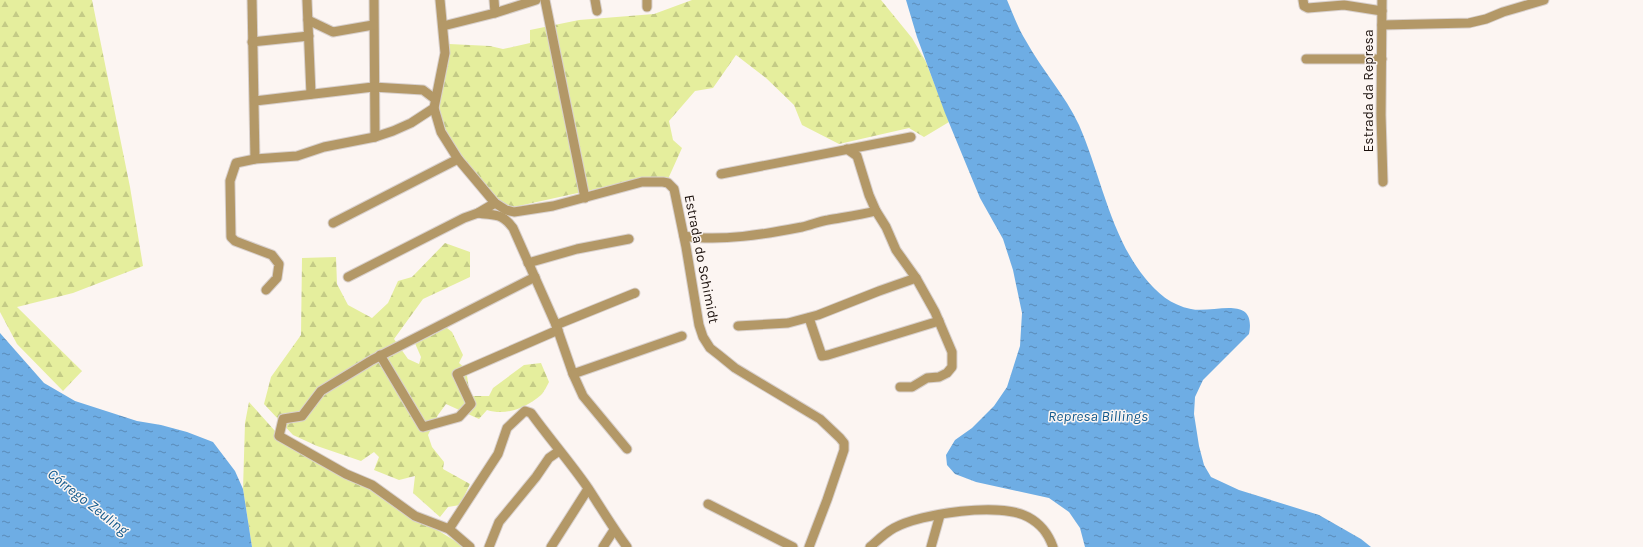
<svg xmlns="http://www.w3.org/2000/svg" width="1643" height="547" font-family="Karla,sans-serif">
	<style>
		.forest { fill: url(#forest-firs) }
		.water { fill: url(#water-ripples) }
		.lines { fill: none; stroke-linecap: round; stroke-linejoin: round }
		.minor-casing { stroke: #d8d0cd; stroke-width: 11 }
		.minor { stroke: #b39867; stroke-width: 9 }
		.labels { text-anchor: middle; stroke-width: 3; stroke-linejoin: round; paint-order: stroke }
		.street-label { font-size: 14px; fill: #1b100c; stroke: #fcf5f2 }
		.water-label { font-size: 15px; font-style: italic; fill: #145b8e; stroke: #fcf5f2 }
	</style>
	<defs>
		<pattern id="forest-firs" width="22" height="20" patternUnits="userSpaceOnUse"><rect width="22" height="20" fill="#e5ee9d"/><path d="M5 1l3.5 6h-7zM16 11l3.5 6h-7z" fill="#c4cb86"/></pattern>
		<pattern id="water-ripples" width="26" height="14" patternUnits="userSpaceOnUse"><rect width="26" height="14" fill="#6eade4"/><path d="M2 4q2-2 4 0t4 0M15 11q2-2 4 0t4 0" fill="none" stroke="#5a8bb7"/></pattern>
	</defs>
	<rect width="100%" height="100%" fill="#fcf5f2"/>
	<g class="forest">
		<polygon points="0,0 92,0 130,187 143,266 73,293 17,307 82,371 63,391 17,344 0,312"/>
		<polygon points="692,0 881,0 912,38 926,62 949,122 924,137 909,128 839,144 802,125 794,105 766,78 736,55 713,88 695,91 669,121 673,140 682,148 668,179 646,178 514,207 502,205 473,172 452,142 437,114 436,99 449,44 490,46 503,49 530,43 530,30 579,20 654,14"/>
		<path d="M445 243 470 252V277L423 299 394 339 408 359 419 364 421 357 414 341 442 324 452 332 463 355 459 363 466 369 470 396H489L493 388 524 365 541 363 549 382C547 386 544 392 541 395 526 408 506 416 487 410L479 419 446 404 438 415 428 435 432 447 444 462 443 469 470 484 460 505 448 507 440 517 413 493 415 476 399 480 374 470 379 457 374 452 361 461 317 446 293 435 264 404 271 377 301 335 302 258 336 257 337 284 348 305 372 318 388 303 398 281 412 277Z"/>
		<polygon points="249,402 283,440 346,474 465,547 252,547 243,489 245,423"/>
	</g>
	<g class="water">
		<path d="M906 0H1007C1013 14 1018 28 1026 41 1042 70 1065 95 1079 125 1101 175 1110 235 1145 278 1157 293 1171 305 1191 309 1213 314 1257 293 1249 334L1203 380 1195 397 1194 414 1199 446 1204 465 1211 477 1239 490 1319 515 1361 539 1371 547H1085L1080 528 1069 512 1049 498 976 482 955 474 947 465 946 455 955 440 972 428 994 406 1007 387 1020 346 1022 313 1013 270 1003 239 980 198 945 113 917 37Z"/>
		<polygon points="0,333 44,383 75,401 137,421 161,425 187,432 213,442 235,471 243,489 252,547 0,547"/>
	</g>
	<g class="lines">
		<g class="minor-casing">
			<g id="minor">
				<polyline points="252,0 255,159"/>
				<polyline points="307,0 311,94"/>
				<polyline points="374,0 375,137"/>
				<polyline points="440,0 445,53 434,108 441,132 458,159 495,203 506,210 514,212 553,206 642,182 663,182 668,183 674,189 686,247 699,325 703,337 710,348 719,355 735,368 820,419 840,438 844,443 844,450 827,500 809,547"/>
				<polyline points="494,0 495,13"/>
				<polyline points="545,0 585,198"/>
				<polyline points="595,0 597,11"/>
				<polyline points="647,0 647,7"/>
				<polyline points="1303,0 1304,6 1308,8 1344,5 1382,11"/>
				<polyline points="1382,0 1381,115 1383,182"/>
				<polyline points="308,20 333,32 373,25"/>
				<polyline points="1382,25 1469,23 1486,19 1503,12 1544,0"/>
				<polyline points="443,26 495,13 536,0"/>
				<polyline points="252,42 309,36"/>
				<polyline points="1306,59 1382,59"/>
				<polyline points="255,101 373,87 423,90 435,99"/>
				<polyline points="847,149 857,156 869,195 876,211 886,227 896,250 916,278 935,312 952,352 952,367 947,373 939,377 927,378 912,387 900,387"/>
				<polyline points="721,174 911,137"/>
				<path d="M478 213C495 216 501 212 513 228L556 325 573 374 682 336"/>
				<polyline points="333,223 458,159"/>
				<path d="M684 236C720 242 766 234 802 227 811 225 820 221 828 220 845 217 860 215 876 211"/>
				<polyline points="528,263 577,249 629,239"/>
				<polyline points="348,277 464,218 478,213 495,203"/>
				<polyline points="266,290 277,278 279,264 272,255 235,241 231,237 230,181 236,163 255,159 297,156 324,147 375,137 393,131 411,123 434,108"/>
				<polyline points="809,318 822,356 828,355 939,321"/>
				<polyline points="556,325 635,293"/>
				<polyline points="738,326 788,323 818,315 879,291 916,278"/>
				<polyline points="380,355 423,427 459,417 471,404 457,374 558,330"/>
				<polyline points="573,374 583,396 627,449"/>
				<polyline points="708,504 793,547"/>
				<path d="M449 529 498 454 507 428 525 411 531 413C549 438 570 462 588 488 601 508 613 528 627 547"/>
				<polyline points="470,547 449,529 415,516 372,485 346,474 279,436 283,419 302,416 321,391 372,360 535,277"/>
				<polyline points="489,547 499,522 536,477 549,458 559,451"/>
				<polyline points="551,547 588,489"/>
				<polyline points="603,547 614,530"/>
				<path d="M870 547C878 540 885 533 894 528 921 513 1001 502 1028 517 1041 524 1048 533 1053 547"/>
				<polyline points="931,547 940,515"/>
			</g>
		</g>
		<use href="#minor" class="minor"/>
	</g>
	<g class="labels">
		<g class="street-label">
			<text transform="translate(1368 91) rotate(-90)" y="5">Estrada da Represa</text>
			<text transform="translate(702 259) rotate(79)" y="5">Estrada do Schimidt</text>
		</g>
		<g class="water-label">
			<text x="1098" y="421">Represa Billings</text>
			<text transform="translate(88 502) rotate(38)" y="5">Córrego Zeuling</text>
		</g>
	</g>
</svg>
